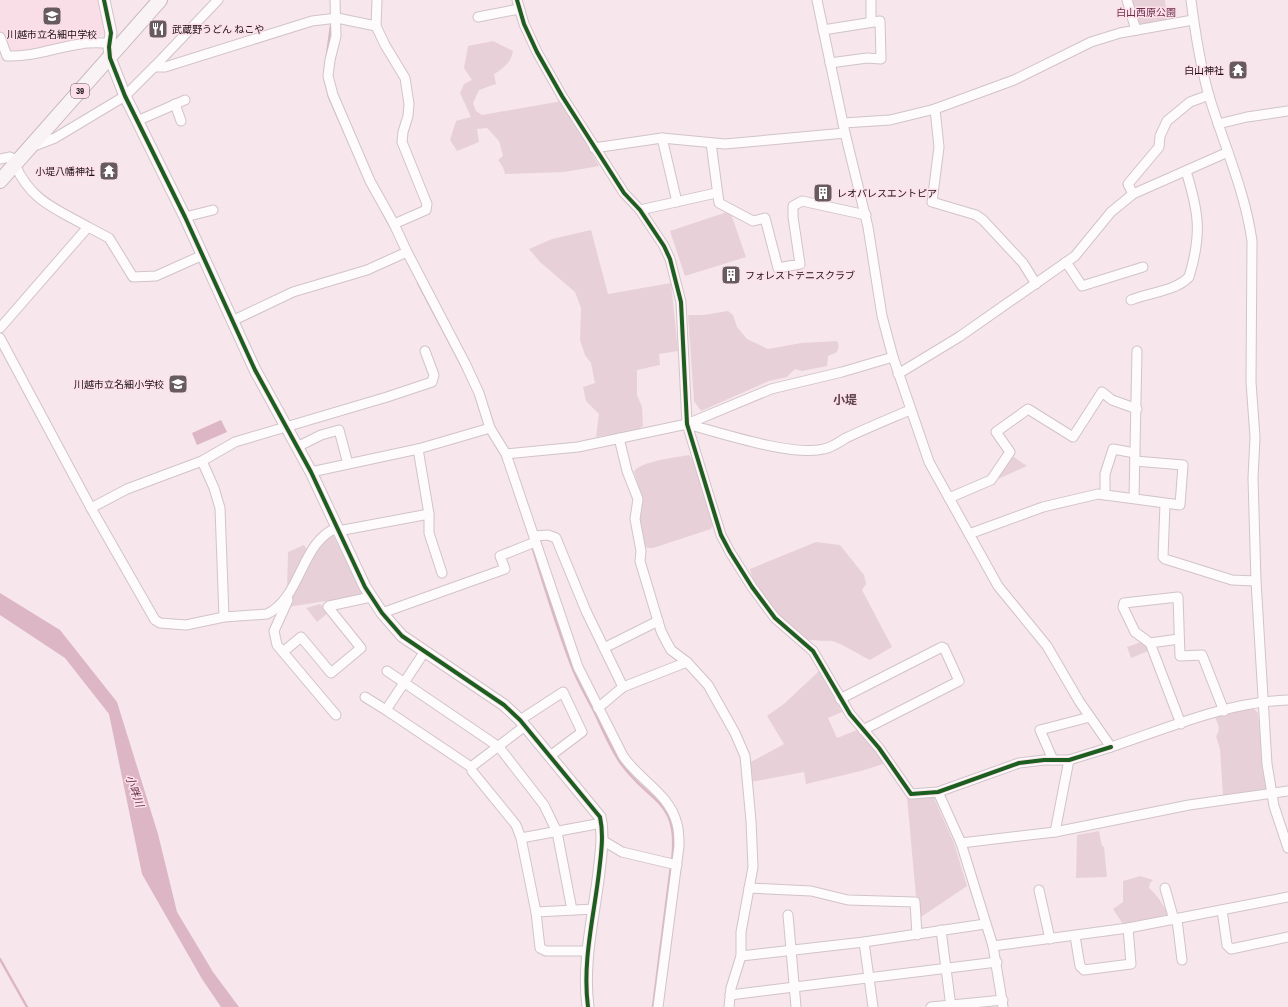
<svg xmlns="http://www.w3.org/2000/svg" width="1288" height="1007" font-family="'Archivo Narrow','Noto Sans JP',sans-serif">
	<style>
		.built { fill: #f9dde7 }
		.green { fill: #e8d0d9 }
		.water { fill: #dcb6c4 }
		.lines { fill: none; stroke-linecap: round; stroke-linejoin: round }
		.stream { stroke: #dcb6c4; stroke-width: 2.5 }
		.minor-casing { stroke: #d1c4c8; stroke-width: 11 }
		.tertiary-casing { stroke: #d1c4c8; stroke-width: 13 }
		.primary-casing { stroke: #c7b8be; stroke-width: 16 }
		.minor { stroke: #fefbfc; stroke-width: 9 }
		.tertiary { stroke: #fefbfc; stroke-width: 11 }
		.primary { stroke: #faf3f5; stroke-width: 14 }
		.cycleway-casing { stroke: #fde0ea; stroke-width: 6 }
		.cycleway { stroke: #1b5e20; stroke-width: 4 }
		.labels { text-anchor: middle; stroke-width: 3; stroke-linejoin: round; paint-order: stroke }
		.shield { fill: #fde0ea; stroke: #5e4e54; stroke-width: 1 }
		.shield-label { font-size: 9px; font-weight: bold; fill: #1a1014 }
		.park-label { font-size: 10px; fill: #6a2f4a; stroke: #fde0ea }
		.poi-label { font-size: 10px; fill: #1a1014; stroke: #fde0ea; text-anchor: start }
		.water-label { font-size: 11px; font-style: italic; fill: #662c46; stroke: #fde0ea }
		.quarter-label { font-size: 12px; font-weight: bold; fill: #5c454e; stroke: #fde0ea }
	</style>
	<rect width="100%" height="100%" fill="#f7e6ec"/>
	<polygon class="built" points="0,0 101,0 108,34 6,54 0,31"/>
	<g class="green">
		<polygon points="1129,0 1165,0 1167,21 1137,26"/>
		<path d="M493 41 513 51C512 61 503 69 494 74L496 84 479 90 473 103 476 111 482 115 562 101 599 166 564 172 505 174 503 167 498 160 503 156 499 141 487 128 477 129 479 142 457 151 450 140 456 121 471 117 460 93 464 84 472 80 464 68 468 46Z"/>
		<polygon points="727,212 731,214 746,257 685,276 670,231"/>
		<polygon points="591,230 608,294 671,283 678,351 659,354 660,365 637,370 637,395 642,407 643,426 637,430 596,437 599,414 586,401 583,387 595,383 591,363 585,355 580,340 581,308 575,292 540,262 529,249 552,239"/>
		<polygon points="728,311 733,315 737,327 747,339 768,349 801,343 837,341 839,346 837,352 828,356 827,366 802,371 795,369 787,377 769,381 701,411 694,401 688,315 703,315"/>
		<path d="M689 455 693 460 713 524 711 529 653 548H647L644 543 638 520 642 498 634 471C645 460 674 458 689 455Z"/>
		<polygon points="1011,455 1027,466 996,480"/>
		<path d="M333 535 363 595 288 607C300 582 309 550 333 535Z"/>
		<path d="M816 542 840 545 864 575 866 584 862 590 892 647 870 660C859 655 843 644 832 641 823 640 812 642 804 638 788 628 752 588 750 569Z"/>
		<polygon points="304,545 308,551 287,591 288,552"/>
		<polygon points="320,604 328,613 317,622 306,608"/>
		<polygon points="1141,642 1146,646 1148,651 1131,658 1127,647"/>
		<polygon points="819,671 842,712 828,718 837,738 857,730 886,763 861,771 806,784 804,772 751,782 749,763 784,744 767,716 785,703"/>
		<path d="M1253 708 1258 713 1266 790 1261 793 1223 797 1220 749 1216 736C1221 730 1218 724 1215 717Z"/>
		<polygon points="931,796 934,798 954,843 967,886 918,919 907,797"/>
		<polygon points="1099,831 1102,846 1104,847 1107,877 1076,878 1077,835"/>
		<path d="M1140 876 1153 880 1150 883 1149 888C1160 897 1163 907 1171 918L1123 924 1113 909 1123 902V881Z"/>
	</g>
	<g class="water">
		<polygon points="221,420 227,432 197,445 192,433"/>
		<polygon points="0,593 60,630 117,702 158,834 177,912 213,972 239,1007 221,1007 202,979 142,874 109,714 65,658 0,615"/>
	</g>
	<g class="lines">
		<g class="stream">
			<polyline points="325,69 331,26"/>
			<polyline points="325,80 329,97 345,133"/>
			<polyline points="382,211 394,233"/>
			<polyline points="418,283 464,370"/>
			<path d="M532 546C544 585 556 625 571 664 577 681 587 697 595 713 603 730 610 747 620 762 649 804 680 798 672 861"/>
			<polyline points="0,959 27,1007"/>
			<polyline points="653,1007 671,866"/>
		</g>
		<g class="minor-casing">
			<g id="minor">
				<path d="M335 0 336 36 330 60 328 76 333 95 370 181 394 224 407 252 465 363 479 393 490 428 506 454 578 667 623 756C639 780 670 794 677 824 679 831 679 839 679 846L658 1007"/>
				<polyline points="517,0 524,24 537,52 562,96 624,193 640,210 664,246 670,259 681,302 687,424 721,535 730,552 752,587 775,618 813,651 850,714 879,748 911,794 938,792 1019,763 1044,760 1069,760 1111,747"/>
				<path d="M817 0 845 133 868 227 882 316 893 357 929 462 998 586 1047 646 1079 701 1111 747C1168 728 1227 702 1288 700"/>
				<polyline points="871,0 871,22"/>
				<polyline points="1127,0 1136,30"/>
				<path d="M1191 0C1195 32 1200 64 1209 96 1224 145 1245 191 1252 241L1251 382 1255 437 1253 478 1256 581 1267 764 1274 806 1288 848"/>
				<polyline points="478,17 519,9"/>
				<polyline points="376,26 377,0"/>
				<polyline points="823,30 880,21 881,59 867,58 830,63"/>
				<path d="M0 37 7 56C34 57 56 47 81 44 90 42 100 43 109 43"/>
				<polyline points="154,67 165,67 312,21 337,18 376,26 385,45 405,78 409,104 408,116 403,132 402,142 427,204 426,210 394,224"/>
				<polyline points="175,104 181,121"/>
				<polyline points="935,109 939,147 932,202 976,215 983,220 1023,263 1036,284"/>
				<polyline points="137,121 185,100"/>
				<polyline points="843,123 890,120 935,109 1014,80 1091,42 1120,33 1193,20"/>
				<polyline points="1218,124 1247,117 1288,111"/>
				<polyline points="662,138 677,202"/>
				<polyline points="711,143 719,203 753,221 765,218 778,268 800,264 793,217 793,206 802,201 866,215"/>
				<polyline points="34,146 55,138 125,96 156,65 218,0"/>
				<polyline points="594,148 662,138 725,144 845,133"/>
				<polyline points="0,159 10,157 18,161"/>
				<path d="M15 165C32 202 55 208 88 227"/>
				<polyline points="1133,194 1128,184 1159,147 1160,136 1167,121 1190,102 1209,95"/>
				<polyline points="640,210 716,193"/>
				<polyline points="185,217 213,210"/>
				<polyline points="1066,262 1082,286 1143,267"/>
				<path d="M1131 300C1150 292 1174 292 1189 277 1202 234 1199 213 1186 171"/>
				<polyline points="232,321 293,292 367,270 407,252"/>
				<polyline points="0,328 88,227 109,238 133,277 156,276 203,255"/>
				<polyline points="0,338 91,508 127,489 202,461 235,442 387,397 432,382 434,375 425,351"/>
				<polyline points="898,374 959,337 1075,256 1111,212 1133,194 1228,152"/>
				<path d="M687 424C721 433 793 457 824 449 833 447 839 442 846 438 867 428 889 419 910 410"/>
				<polyline points="619,438 627,471 638,499 635,519 641,551 640,561 661,631 666,641 671,650 687,662 708,685 735,733 745,756 751,821 753,867 741,932 741,956 731,988 729,1007"/>
				<polyline points="297,447 321,435 339,430 348,464"/>
				<polyline points="418,449 429,514 429,533 442,573"/>
				<polyline points="506,454 578,447 687,424 771,389 842,372 893,357"/>
				<polyline points="202,461 214,488 220,508 224,617"/>
				<polyline points="311,472 418,449 490,428"/>
				<polyline points="1105,495 1105,474 1113,449 1135,453"/>
				<polyline points="949,498 991,480 1010,452 996,432 1028,409 1073,437 1102,392 1112,400 1137,409"/>
				<polyline points="1134,498 1137,351"/>
				<polyline points="1165,504 1163,557 1165,559 1232,580 1256,581"/>
				<path d="M91 508 155 620 160 623 186 625 224 617 267 614C302 597 301 541 337 528"/>
				<polyline points="338,531 429,514"/>
				<polyline points="969,534 1043,507 1098,494 1180,505 1183,465 1135,461"/>
				<polyline points="534,536 548,535 556,538 586,611 623,687"/>
				<polyline points="288,600 274,631 277,645 336,715"/>
				<polyline points="382,613 505,569 500,556 535,542"/>
				<polyline points="1150,643 1179,639"/>
				<polyline points="604,648 658,621"/>
				<polyline points="425,651 386,710 471,767 472,771 516,825 521,838 536,912 540,948 546,951 588,951"/>
				<polyline points="283,652 301,637 331,673 361,648 328,607 329,606 371,597"/>
				<polyline points="387,671 499,747 544,805 557,832 572,910"/>
				<polyline points="365,697 386,710"/>
				<polyline points="840,699 942,647 944,648 959,681 863,730"/>
				<polyline points="598,708 623,687 687,662"/>
				<polyline points="520,720 563,692 582,732 550,756"/>
				<polyline points="1181,724 1150,643 1135,632 1123,607 1124,603 1178,597 1180,656 1202,655 1224,711"/>
				<polyline points="1053,760 1040,730 1090,717"/>
				<polyline points="471,767 525,726"/>
				<polyline points="938,792 961,843 993,946 1003,1007"/>
				<polyline points="1055,832 1069,760"/>
				<polyline points="521,838 602,823"/>
				<polyline points="602,840 622,852 677,865"/>
				<polyline points="961,843 1055,832 1189,805 1288,791"/>
				<polyline points="749,888 811,891 848,900 915,902 917,935"/>
				<polyline points="1165,888 1174,920"/>
				<polyline points="1039,890 1050,939"/>
				<polyline points="1222,910 1227,945 1231,949 1288,937"/>
				<polyline points="536,912 594,909"/>
				<polyline points="788,915 796,1007"/>
				<polyline points="1177,920 1182,960"/>
				<polyline points="941,930 951,1007"/>
				<polyline points="1075,936 1080,966 1084,970 1131,964 1128,928"/>
				<polyline points="864,942 873,1007"/>
				<polyline points="993,946 1128,928 1288,897"/>
				<polyline points="741,956 864,942 985,924"/>
				<polyline points="730,995 997,962"/>
				<polyline points="931,1007 1003,1000"/>
			</g>
		</g>
		<g class="tertiary-casing">
			<path id="tertiary" d="M104 0 111 33 109 47 110 58 125 96 185 217 255 370 311 472 365 587 382 613 402 636 504 705 520 720 600 817C604 835 601 854 599 872 594 916 582 962 588 1007"/>
		</g>
		<g class="primary-casing">
			<polyline id="primary" points="0,181 160,0"/>
		</g>
		<use href="#minor" class="minor"/>
		<use href="#tertiary" class="tertiary"/>
		<use href="#primary" class="primary"/>
		<g class="cycleway-casing">
			<g id="cycleway">
				<path d="M104 0 111 33 109 47 110 58 125 96 185 217 255 370 311 472 365 587 382 613 402 636 504 705 520 720 600 817C604 835 601 854 599 872 594 916 582 962 588 1007"/>
				<polyline points="517,0 524,24 537,52 562,96 624,193 640,210 664,246 670,259 681,302 687,424 721,535 730,552 752,587 775,618 813,651 850,714 879,748 911,794 938,792 1019,763 1044,760 1069,760 1111,747"/>
			</g>
		</g>
		<use href="#cycleway" class="cycleway"/>
	</g>
	<defs>
		<g id="school-square" transform="scale(1)"><rect x="-9" y="-9" width="18" height="18" rx="4" fill="#675b60" stroke="#fde0ea"/><path d="M0-5L7-2L0 1L-7-2ZM-4 1L0 2.5L4 1V4Q0 6-4 4Z" fill="#fff"/></g>
		<g id="restaurant-square" transform="scale(1)"><rect x="-9" y="-9" width="18" height="18" rx="4" fill="#675b60" stroke="#fde0ea"/><path d="M-5-6h1v4h1v-4h1v4h1v-4h1v5L-1.5 .5V6h-2V.5L-5-1ZM5-6V6H3V1.5H1.5Q1.5-4 5-6Z" fill="#fff"/></g>
		<g id="temple-square" transform="scale(1)"><rect x="-9" y="-9" width="18" height="18" rx="4" fill="#675b60" stroke="#fde0ea"/><path d="M0-6L5-2H3V0L6.5 2.5H4V6H1.5V3h-3V6H-4V2.5H-6.5L-3 0V-2H-5Z" fill="#fff"/></g>
		<g id="building-square" transform="scale(1)"><rect x="-9" y="-9" width="18" height="18" rx="4" fill="#675b60" stroke="#fde0ea"/><path d="M-4-6H4V6H1V3H-1V6H-4ZM-2.5-4.3h1.7v1.8h-1.7ZM.8-4.3h1.7v1.8H.8ZM-2.5-1h1.7V.8h-1.7ZM.8-1h1.7V.8H.8Z" fill="#fff"/></g>
	</defs>
	<g fill-rule="evenodd">
		<use href="#school-square" x="52" y="16"/>
		<use href="#restaurant-square" x="158" y="29"/>
		<use href="#temple-square" x="1238" y="70"/>
		<use href="#temple-square" x="109" y="171"/>
		<use href="#building-square" x="823" y="193"/>
		<use href="#building-square" x="731" y="275"/>
		<use href="#school-square" x="178" y="384"/>
	</g>
	<g class="labels">
		<rect class="shield" x="71" y="84" width="18" height="14" rx="3"/>
		<g class="shield-label">
			<text x="80" y="94">39</text>
		</g>
		<g class="park-label">
			<text x="1146" y="16">白山西原公園</text>
		</g>
		<g class="poi-label">
			<text x="172" y="33">武蔵野うどん ねこや</text>
			<text x="52" y="38" text-anchor="middle">川越市立名細中学校</text>
			<text x="1224" y="74" text-anchor="end">白山神社</text>
			<text x="95" y="175" text-anchor="end">小堤八幡神社</text>
			<text x="837" y="197">レオパレスエントピア</text>
			<text x="745" y="279">フォレストテニスクラブ</text>
			<text x="164" y="388" text-anchor="end">川越市立名細小学校</text>
		</g>
		<g class="water-label">
			<text transform="translate(135 791) rotate(70)" y="4">小畔川</text>
		</g>
		<g class="quarter-label">
			<text x="845" y="404">小堤</text>
		</g>
	</g>
</svg>
